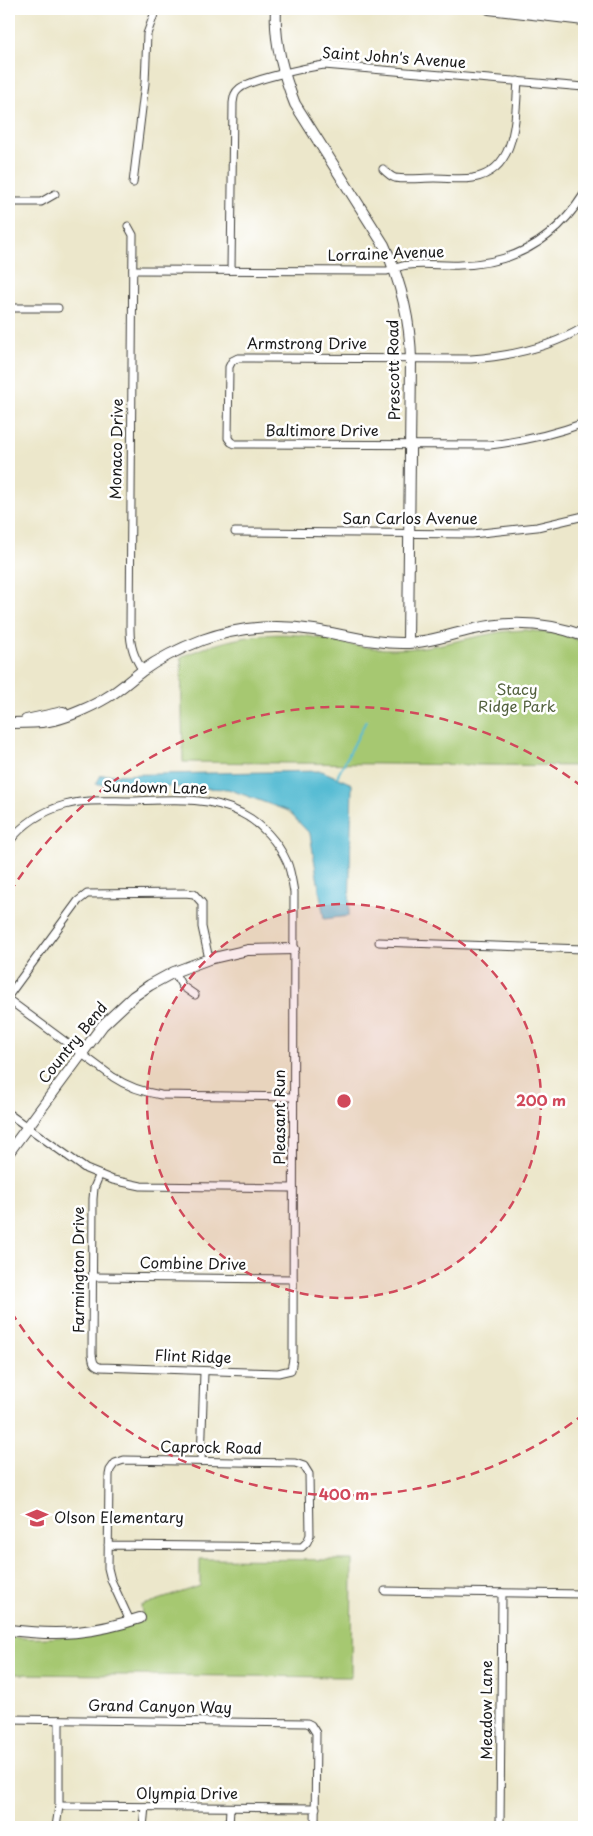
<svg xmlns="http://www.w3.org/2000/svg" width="593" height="1836" font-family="'Playpen Sans',sans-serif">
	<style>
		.green { fill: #a6c871; stroke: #617246 }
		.water { fill: #55bbd3; stroke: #386c78 }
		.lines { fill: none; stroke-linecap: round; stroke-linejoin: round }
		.stream { stroke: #55bbd3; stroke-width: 2 }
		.street-casing { stroke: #3b3a36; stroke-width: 9 }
		.secondary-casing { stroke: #3b3a36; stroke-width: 12 }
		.street { stroke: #fff; stroke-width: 7 }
		.secondary { stroke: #fff; stroke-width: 10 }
		.ring { fill: none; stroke: #d1495b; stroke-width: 2.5; stroke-dasharray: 9 6 }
		.labels { text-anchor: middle; stroke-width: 5; stroke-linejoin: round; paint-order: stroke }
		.street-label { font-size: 15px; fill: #1c1c1c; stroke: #fff }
		.park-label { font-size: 15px; fill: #53613e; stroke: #fff }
		.poi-label { font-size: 15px; fill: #1c1c1c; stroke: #fff; text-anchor: start }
		.centre { fill: #d1495b; stroke: #fff; stroke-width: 2.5 }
		.ring-label { font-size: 15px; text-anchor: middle; font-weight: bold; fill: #d1495b; stroke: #fff; stroke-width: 5; stroke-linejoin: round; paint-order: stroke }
	</style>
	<rect width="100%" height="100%" fill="#fff"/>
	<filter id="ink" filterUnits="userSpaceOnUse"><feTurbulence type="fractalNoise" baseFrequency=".02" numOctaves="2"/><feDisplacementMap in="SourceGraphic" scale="10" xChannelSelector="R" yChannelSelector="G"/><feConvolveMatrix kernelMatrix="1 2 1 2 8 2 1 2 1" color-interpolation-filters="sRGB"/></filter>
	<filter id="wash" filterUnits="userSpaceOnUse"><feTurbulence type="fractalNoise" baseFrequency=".0096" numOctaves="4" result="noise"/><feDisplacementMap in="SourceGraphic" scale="20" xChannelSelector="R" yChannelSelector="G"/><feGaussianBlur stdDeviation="1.12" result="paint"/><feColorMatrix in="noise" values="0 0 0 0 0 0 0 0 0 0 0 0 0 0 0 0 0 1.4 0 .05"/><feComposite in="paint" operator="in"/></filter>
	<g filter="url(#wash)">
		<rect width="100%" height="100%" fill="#ece7cb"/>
		<g class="green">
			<path d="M524 630 564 634 584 643V766L183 762 181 657C221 640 264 630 307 636 337 641 366 650 397 649 429 649 459 640 490 634 501 631 513 631 524 630Z"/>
			<path d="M200 1559 352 1560 351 1677 9 1674V1637C55 1642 98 1632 143 1621L141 1606 200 1586Z"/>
		</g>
		<polygon class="water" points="322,771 352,784 349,916 324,919 310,834 288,811 228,789 96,784 101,775"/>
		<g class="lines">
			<polyline class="stream" points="337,777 366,721"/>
		</g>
	</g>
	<g filter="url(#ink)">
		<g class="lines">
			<g class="street-casing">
				<g id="street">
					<path d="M383 169C386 172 391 177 395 178 407 180 422 178 434 178 447 178 460 180 473 178 518 170 515 116 518 81"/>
					<polyline points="133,183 145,83 147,34 156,9"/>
					<polyline points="9,202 41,202 55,194"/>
					<path d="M128 226 133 235 130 629C130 646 134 657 143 671"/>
					<path d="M133 270 387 271C394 269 402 265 409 265 426 263 443 266 460 265 515 264 555 240 584 194"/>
					<path d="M231 270 233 103C234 97 234 93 239 89 248 80 309 67 324 65L584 87"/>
					<polyline points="9,308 58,308"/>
					<path d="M584 327C550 348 511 356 471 359L238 358 232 361 229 367 228 438 231 442 235 444 490 445C524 441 552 435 584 423"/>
					<polyline points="235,532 472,534 537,527 584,516"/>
					<path d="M9 842C23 824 43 811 65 805 86 799 108 801 129 801 166 800 208 795 241 813 261 823 278 842 287 862 291 871 292 882 294 892L293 1359 291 1370 278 1373 100 1367C93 1365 93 1361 92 1354L93 1199 94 1188 99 1176"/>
					<polyline points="379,942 584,949"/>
					<polyline points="174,972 182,986 195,995"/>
					<polyline points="9,995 78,901 87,894 185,893 194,894 202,903 202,927 209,959"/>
					<path d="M9 1000 113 1077C128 1087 143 1092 161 1095L294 1097"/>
					<polyline points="9,1114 86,1169 113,1180 141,1186 293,1188"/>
					<polyline points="93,1277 293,1279"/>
					<polyline points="201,1461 204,1372"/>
					<polyline points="108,1545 302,1547 307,1542 310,1535 309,1474 304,1466 295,1463 124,1460 115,1463 110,1470 109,1475 108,1568 111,1580 130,1621"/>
					<polyline points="385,1591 584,1594"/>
					<polyline points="9,1719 307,1723 311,1725 316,1733 315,1827"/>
					<polyline points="59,1806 316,1808"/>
					<polyline points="56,1827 59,1806 59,1720"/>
					<polyline points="143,1827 145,1807"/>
					<polyline points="229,1827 230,1808"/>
					<polyline points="500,1827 502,1593"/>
				</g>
			</g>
			<g class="secondary-casing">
				<g id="secondary">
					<path d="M276 9C274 41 283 74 295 104L384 245C401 282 410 317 411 359L408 643"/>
					<polyline points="489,9 584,20"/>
					<polyline points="26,720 63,712"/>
					<path d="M9 723C24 722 39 724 54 720 68 717 93 706 106 698 119 691 130 680 142 671 160 658 181 648 202 640 238 627 276 624 314 630 345 635 375 644 407 643 429 642 449 635 470 630 509 620 546 622 584 636"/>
					<polyline points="9,1152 103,1025 134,996 150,985 174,972 209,959 248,950 294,949"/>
					<path d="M9 1630C59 1636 92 1634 140 1618"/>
				</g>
			</g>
			<use href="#street" class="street"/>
			<use href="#secondary" class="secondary"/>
		</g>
	</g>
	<circle cx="344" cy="1101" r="197" fill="#d1495b" fill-opacity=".12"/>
	<g class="ring">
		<circle cx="344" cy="1101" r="197"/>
		<path d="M584 1414A394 394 0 0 1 10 1310M10 892A394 394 0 0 1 584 788"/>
	</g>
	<defs>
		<g id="school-bare" transform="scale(1.725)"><path d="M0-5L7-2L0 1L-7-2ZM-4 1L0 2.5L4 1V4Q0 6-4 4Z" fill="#d1495b" stroke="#fff" stroke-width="2.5" paint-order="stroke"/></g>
	</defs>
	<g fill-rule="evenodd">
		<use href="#school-bare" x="37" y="1518"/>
	</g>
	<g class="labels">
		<g class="street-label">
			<text transform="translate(394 58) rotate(4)" y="5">Saint John's Avenue</text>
			<text transform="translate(386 254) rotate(-2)" y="5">Lorraine Avenue</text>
			<text x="307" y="349">Armstrong Drive</text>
			<text transform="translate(394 370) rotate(-91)" y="5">Prescott Road</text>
			<text x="322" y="436">Baltimore Drive</text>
			<text transform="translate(117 449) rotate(-89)" y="5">Monaco Drive</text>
			<text x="410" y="524">San Carlos Avenue</text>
			<text transform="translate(155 788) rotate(1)" y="5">Sundown Lane</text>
			<text transform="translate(73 1043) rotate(-51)" y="5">Country Bend</text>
			<text transform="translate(280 1117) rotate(-90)" y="5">Pleasant Run</text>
			<text transform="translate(193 1264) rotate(1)" y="5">Combine Drive</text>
			<text transform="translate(79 1270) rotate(-90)" y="5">Farmington Drive</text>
			<text transform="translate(193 1357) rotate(2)" y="5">Flint Ridge</text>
			<text transform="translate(211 1448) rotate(1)" y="5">Caprock Road</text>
			<text transform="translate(160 1707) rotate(1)" y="5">Grand Canyon Way</text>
			<text transform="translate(487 1710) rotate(-90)" y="5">Meadow Lane</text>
			<text x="187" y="1799">Olympia Drive</text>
		</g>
		<g class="park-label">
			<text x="517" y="695">Stacy<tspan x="517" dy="17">Ridge Park</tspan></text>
		</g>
		<g class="poi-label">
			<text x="54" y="1523">Olson Elementary</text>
		</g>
	</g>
	<circle cx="344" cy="1101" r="8" class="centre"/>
	<g class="ring-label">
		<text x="541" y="1106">200 m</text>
		<text x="344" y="1500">400 m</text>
	</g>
	<rect width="593" height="1836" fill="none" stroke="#fff" stroke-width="30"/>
</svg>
